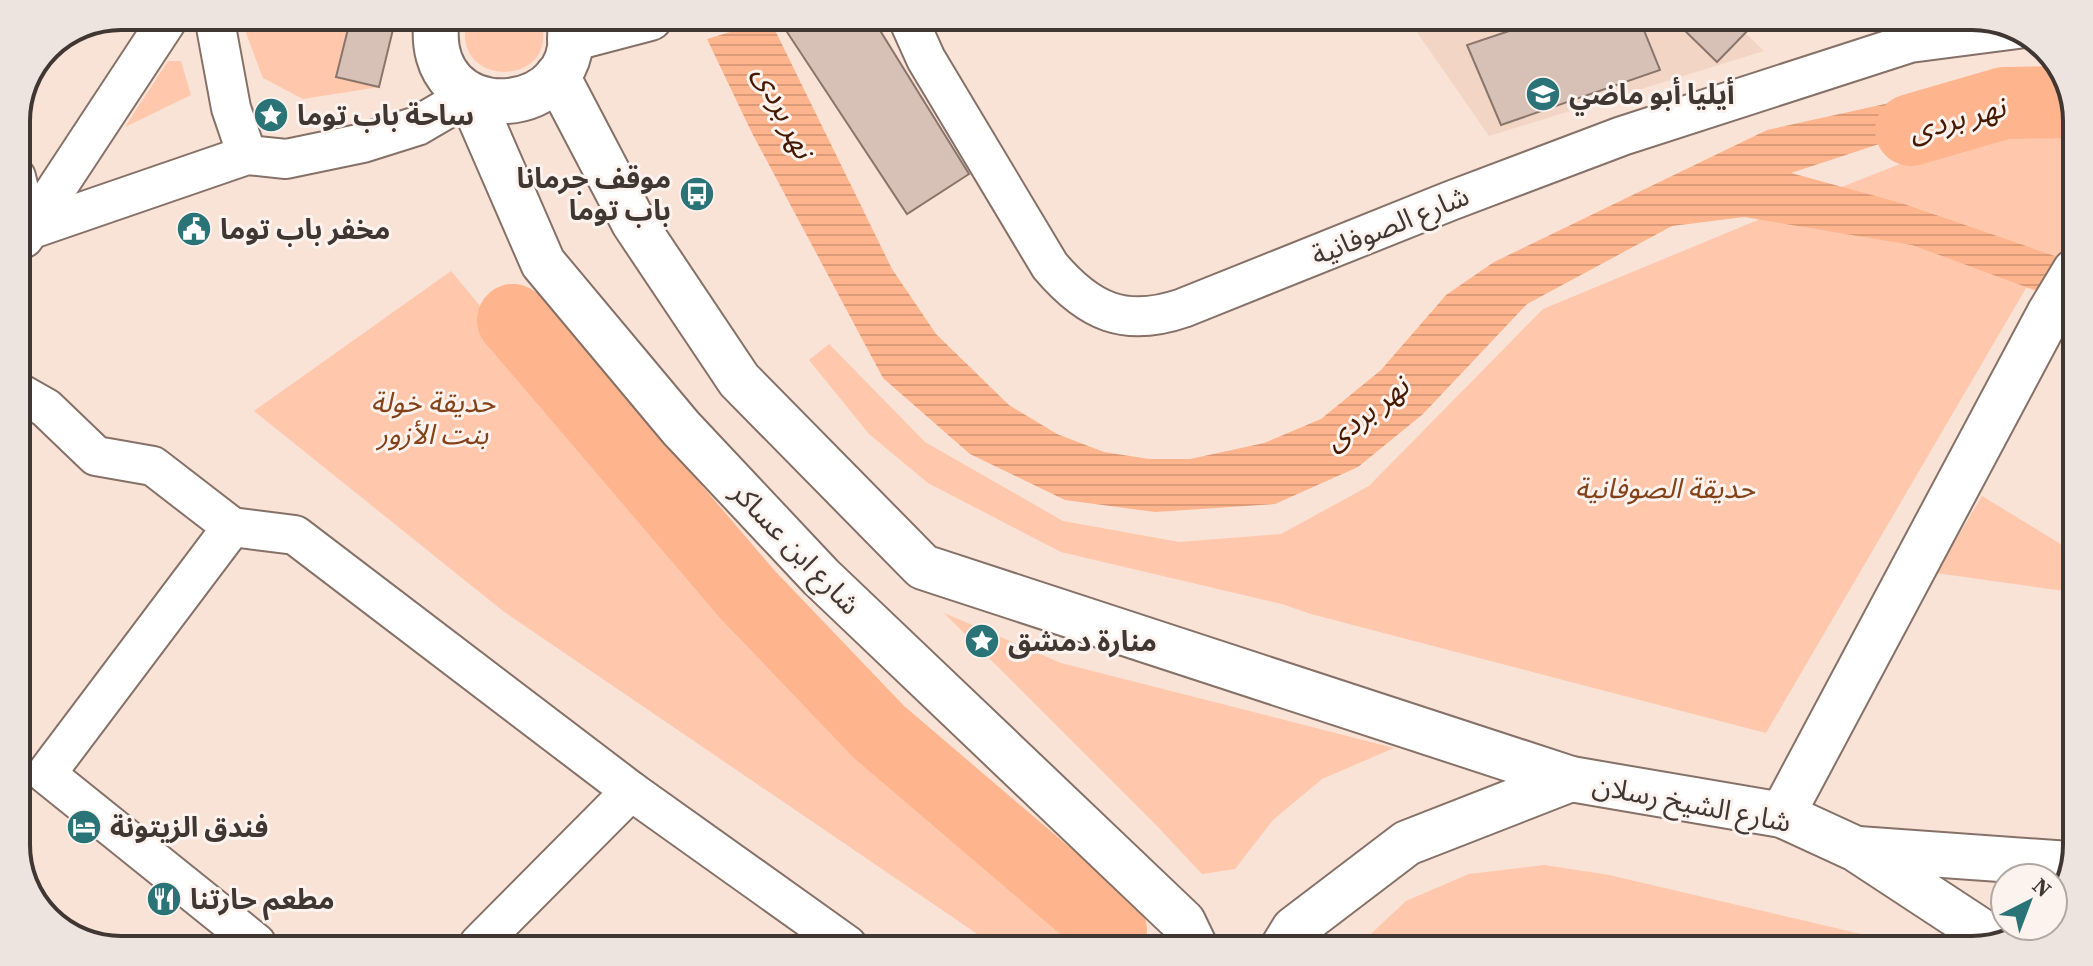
<svg xmlns="http://www.w3.org/2000/svg" width="2093" height="966" font-family="'Source Serif 4','Noto Sans Arabic',serif">
	<style>
		.built { fill: #f3d5c6 }
		.green { fill: #ffc7ab }
		.water { fill: url(#water-rules) }
		.lines { fill: none; stroke-linecap: round; stroke-linejoin: round }
		.river { stroke: #feb48c; stroke-width: 72 }
		.building { fill: #d7c1b6; stroke: #89756b; stroke-width: 2 }
		.street-casing { stroke: #857167; stroke-width: 42 }
		.secondary-casing { stroke: #857167; stroke-width: 48 }
		.primary-casing { stroke: #857167; stroke-width: 48 }
		.street { stroke: #fff; stroke-width: 38 }
		.secondary { stroke: #fff; stroke-width: 44 }
		.primary { stroke: #fff; stroke-width: 44 }
		.labels { text-anchor: middle; stroke-width: 6; stroke-linejoin: round; paint-order: stroke }
		.poi-label { font-size: 28px; font-weight: bold; fill: #403732; stroke: #fcf2ee; text-anchor: start }
		.street-label { font-size: 28px; fill: #403732; stroke: #fcf2ee }
		.park-label { font-size: 28px; font-style: italic; fill: #844219; stroke: #fcf2ee }
		.water-label { font-size: 30px; font-style: italic; fill: #461a00; stroke: #fcf2ee }
		.rim { fill: none; stroke: #403732; stroke-width: 4 }
	</style>
	<defs>
		<pattern id="water-rules" width="6" height="5" patternUnits="userSpaceOnUse" patternTransform="scale(2)"><rect width="6" height="5" fill="#feb48c"/><path d="M0 2.5h6" fill="none" stroke="#db9b79"/></pattern>
	</defs>
	<rect width="100%" height="100%" fill="#f9e2d6"/>
	<polygon class="built" points="1426,22 1735,23 1764,51 1489,136 1414,28"/>
	<g class="green">
		<polygon points="247,17 351,17 337,77 379,87 303,99 263,78 246,33"/>
		<path d="M468 17 540 18C564 90 445 90 468 17Z"/>
		<polygon points="168,61 181,61 191,95 125,127"/>
		<polygon points="2077,118 2075,301 2026,288 1766,733 1311,614 1282,604 1061,552 928,483 869,434 809,360 829,344 925,442 1063,521 1179,542 1281,534 1369,486 1543,309 1765,217 2012,120"/>
		<polygon points="451,271 711,584 843,720 1121,921 1132,946 995,946 503,611 254,411"/>
		<polygon points="1982,496 2072,551 2072,592 1936,573"/>
		<polygon points="944,613 1061,663 1394,748 1322,779 1273,820 1235,869 1202,874 1157,826"/>
		<polygon points="1544,865 1609,875 1908,945 1915,950 1357,947 1406,901 1469,874"/>
	</g>
	<polygon class="water" points="770,20 892,269 936,334 1009,405 1057,434 1104,452 1149,459 1190,459 1264,443 1321,419 1381,370 1446,295 1494,262 1767,130 1962,87 2065,79 2072,102 2004,103 1791,173 1901,203 2075,263 2075,301 2026,287 1912,245 1744,217 1672,226 1527,304 1423,414 1358,467 1275,504 1155,512 1065,500 970,454 883,378 752,133 707,39"/>
	<g class="lines">
		<g class="river">
			<polyline points="1911,130 2004,103 2072,102"/>
			<polyline points="513,320 748,595 879,732 1111,930"/>
		</g>
	</g>
	<g class="building">
		<polygon points="351,17 396,17 379,87 336,77"/>
		<polygon points="825,19 869,19 876,24 969,174 907,214 785,29"/>
		<polygon points="1536,22 1641,23 1660,70 1501,125 1467,45"/>
		<polygon points="1677,23 1755,23 1717,62"/>
	</g>
	<g class="lines">
		<g class="street-casing">
			<g id="street">
				<polyline points="214,16 231,108 247,155"/>
				<path d="M908 19 926 59 1050 266C1089 312 1125 328 1183 308L1450 201 1622 136 1910 43 2018 29"/>
				<polyline points="16,177 29,230"/>
				<polyline points="29,230 247,155 286,159 363,143 417,126 470,95"/>
				<polyline points="24,238 170,16"/>
				<polyline points="16,391 46,408 96,456 153,466 232,527 295,535 631,791 847,945"/>
				<polyline points="232,527 46,774 256,943"/>
				<polyline points="479,944 631,791"/>
			</g>
		</g>
		<g class="secondary-casing">
			<g id="secondary">
				<polyline points="570,39 650,18"/>
				<polyline points="1782,815 2049,314 2075,271"/>
			</g>
		</g>
		<g class="primary-casing">
			<g id="primary">
				<path d="M437 17C419 137 594 121 568 18"/>
				<polyline points="557,76 634,223 739,380 923,567 1571,779 1782,815 1856,849 1987,935 1994,943"/>
				<polyline points="470,95 543,263 681,428 821,577 1183,922 1195,947"/>
				<polyline points="1858,849 2069,864"/>
				<polyline points="1283,947 1294,929 1407,843 1571,779"/>
			</g>
		</g>
		<use href="#street" class="street"/>
		<use href="#secondary" class="secondary"/>
		<use href="#primary" class="primary"/>
	</g>
	<defs>
		<g id="school-disc" transform="scale(1.8)"><circle r="9.5" fill="#2a7477" stroke="#fcf2ee"/><path d="M0-5L7-2L0 1L-7-2ZM-4 1L0 2.5L4 1V4Q0 6-4 4Z" fill="#fff"/></g>
		<g id="sight-disc" transform="scale(1.8)"><circle r="9.5" fill="#2a7477" stroke="#fcf2ee"/><path d="M0-6L1.8-2.2L6-1.7L2.9 1.2L3.7 5.4L0 3.3L-3.7 5.4L-2.9 1.2L-6-1.7L-1.8-2.2Z" fill="#fff"/></g>
		<g id="bus-disc" transform="scale(1.8)"><circle r="9.5" fill="#2a7477" stroke="#fcf2ee"/><path d="M-5-6H5V4H4V6H2V4H-2V6H-4V4H-5ZM-3.5-4V0h7V-4ZM-3.5 1.2v1.5H-2V1.2ZM2 1.2v1.5H3.5V1.2Z" fill="#fff"/></g>
		<g id="civic-disc" transform="scale(1.8)"><circle r="9.5" fill="#2a7477" stroke="#fcf2ee"/><path d="M-.6-6.5H3V-4.5H.6V-3L4-1V1h2V6H-6V1h2V-1L-.6-3ZM-1.2 2.5V6h2.4V2.5Z" fill="#fff"/></g>
		<g id="hotel-disc" transform="scale(1.8)"><circle r="9.5" fill="#2a7477" stroke="#fcf2ee"/><path d="M-6-4.5h1.5V1H6V5H4.5V3h-9V5H-6ZM-4 0a1.8 1.8 0 1 1 3.6 0ZM.5 0V-2.5h3Q6-2.5 6 0Z" fill="#fff"/></g>
		<g id="restaurant-disc" transform="scale(1.8)"><circle r="9.5" fill="#2a7477" stroke="#fcf2ee"/><path d="M-5-6h1v4h1v-4h1v4h1v-4h1v5L-1.5 .5V6h-2V.5L-5-1ZM5-6V6H3V1.5H1.5Q1.5-4 5-6Z" fill="#fff"/></g>
	</defs>
	<g fill-rule="evenodd">
		<use href="#school-disc" x="1543" y="94"/>
		<use href="#sight-disc" x="271" y="115"/>
		<use href="#bus-disc" x="697" y="194"/>
		<use href="#civic-disc" x="194" y="229"/>
		<use href="#sight-disc" x="982" y="641"/>
		<use href="#hotel-disc" x="84" y="827"/>
		<use href="#restaurant-disc" x="164" y="899"/>
	</g>
	<g class="labels">
		<g class="poi-label">
			<text x="1569" y="104">أيليا أبو ماضي</text>
			<text x="297" y="125">ساحة باب توما</text>
			<text x="671" y="188" text-anchor="end">موقف جرمانا<tspan x="671" dy="32">باب توما</tspan></text>
			<text x="220" y="239">مخفر باب توما</text>
			<text x="1008" y="651">منارة دمشق</text>
			<text x="110" y="837">فندق الزيتونة</text>
			<text x="190" y="909">مطعم حارتنا</text>
		</g>
		<g class="street-label">
			<text transform="translate(1390 225) rotate(-22)" y="10">شارع الصوفانية</text>
			<text transform="translate(796 548) rotate(46)" y="10">شارع ابن عساكر</text>
			<text transform="translate(1692 803) rotate(11)" y="10">شارع الشيخ رسلان</text>
		</g>
		<g class="park-label">
			<text x="433" y="412">حديقة خولة<tspan x="433" dy="32">بنت الأزور</tspan></text>
			<text x="1665" y="498">حديقة الصوفانية</text>
		</g>
		<g class="water-label">
			<text transform="translate(784 112) rotate(64)" y="10">نهر بردى</text>
			<text transform="translate(1957 119) rotate(-15)" y="10">نهر بردى</text>
			<text transform="translate(1366 413) rotate(-38)" y="10">نهر بردى</text>
		</g>
	</g>
	<path d="M0 0H2093V966H0ZM121 30H1972A91 91 0 0 1 2063 121V845A91 91 0 0 1 1972 936H121A91 91 0 0 1 30 845V121A91 91 0 0 1 121 30Z" fill="#ede3df" fill-rule="evenodd"/>
	<path class="rim" d="M121 30H1972A91 91 0 0 1 2063 121V845A91 91 0 0 1 1972 936H121A91 91 0 0 1 30 845V121A91 91 0 0 1 121 30Z"/>
	<g transform="translate(2029 902) rotate(42)"><circle r="38" fill="#fcf2ee" stroke="#b1a7a3" stroke-width="2"/>
	<path d="M0-6L14 30L0 20L-14 30Z" fill="#2a7477"/>
	<text y="-12" font-size="22" font-weight="bold" text-anchor="middle" fill="#403732">N</text>
	</g>
</svg>
